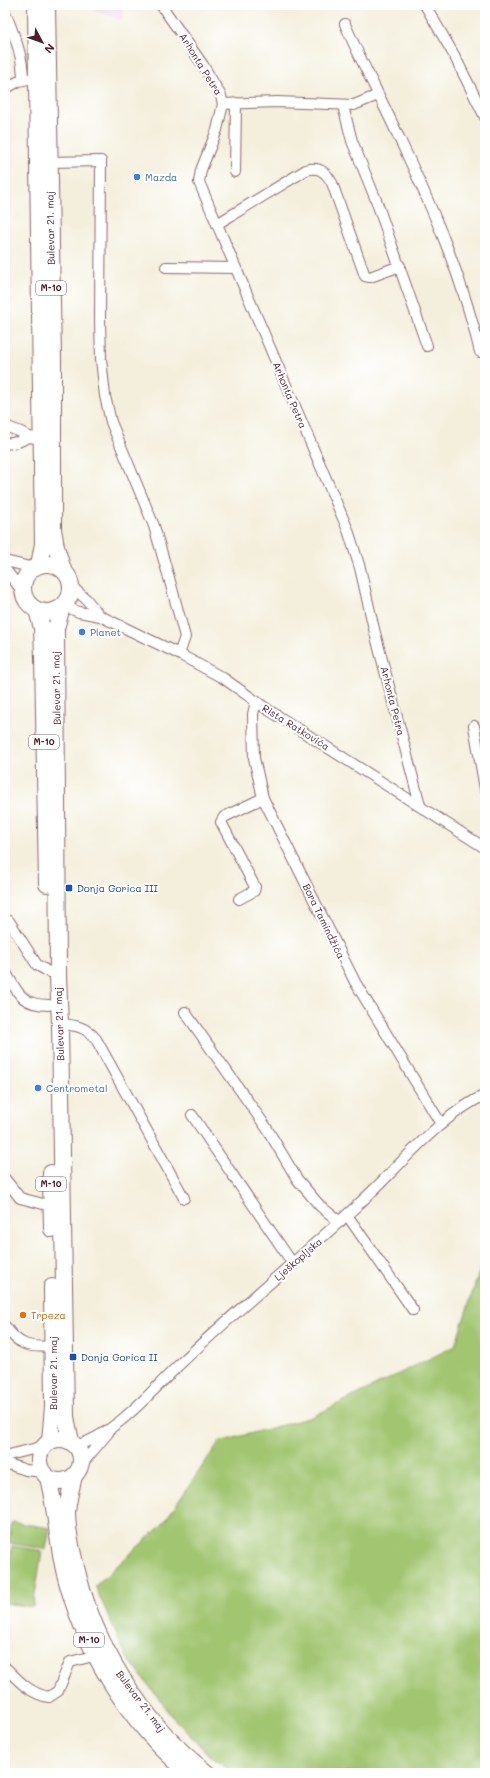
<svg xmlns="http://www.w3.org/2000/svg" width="490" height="1778" font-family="Mali,sans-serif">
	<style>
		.built { fill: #efd0e6 }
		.green { fill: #a1c56f; stroke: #76724d }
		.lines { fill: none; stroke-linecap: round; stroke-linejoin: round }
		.minor-casing { stroke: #866869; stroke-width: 12 }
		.primary-casing { stroke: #866869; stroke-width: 18 }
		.minor { stroke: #fff; stroke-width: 10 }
		.primary { stroke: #fff; stroke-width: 16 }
		.shop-dot { fill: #3f7fe0; stroke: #fff; stroke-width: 1.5 }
		.transit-dot { fill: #1a4fb4; stroke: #fff; stroke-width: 1.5 }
		.food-dot { fill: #e8710a; stroke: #fff; stroke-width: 1.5 }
		.labels { text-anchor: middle; stroke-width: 4; stroke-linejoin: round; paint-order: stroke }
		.shield { fill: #fff; stroke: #80626b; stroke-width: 1 }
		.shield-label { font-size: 9px; font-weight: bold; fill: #4a1f2b }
		.street-label { font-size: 10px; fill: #4a1f2b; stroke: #fff }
		.shop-label { font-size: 10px; fill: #366cbe; stroke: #fff; text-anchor: start }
		.transit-label { font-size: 10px; fill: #164399; stroke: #fff; text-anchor: start }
		.food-label { font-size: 10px; fill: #c56008; stroke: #fff; text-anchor: start }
	</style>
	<rect width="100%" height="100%" fill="#fff"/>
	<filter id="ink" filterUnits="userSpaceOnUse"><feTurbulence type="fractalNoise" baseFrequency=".025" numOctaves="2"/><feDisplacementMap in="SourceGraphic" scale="8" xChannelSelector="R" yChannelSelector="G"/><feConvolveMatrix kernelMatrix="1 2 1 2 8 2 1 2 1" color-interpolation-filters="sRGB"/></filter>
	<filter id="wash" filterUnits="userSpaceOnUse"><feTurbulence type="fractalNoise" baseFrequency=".012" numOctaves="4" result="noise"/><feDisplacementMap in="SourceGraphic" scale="16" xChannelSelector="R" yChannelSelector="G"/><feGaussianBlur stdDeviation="0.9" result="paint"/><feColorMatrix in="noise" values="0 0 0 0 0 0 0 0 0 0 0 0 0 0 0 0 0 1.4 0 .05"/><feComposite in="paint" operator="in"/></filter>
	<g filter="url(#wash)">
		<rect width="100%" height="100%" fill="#f4efdd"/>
		<polygon class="built" points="81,5 126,5 121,20"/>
		<g class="green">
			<polygon points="485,1254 485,1773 235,1773 212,1758 176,1721 126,1656 95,1586 163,1524 219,1442 312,1417 455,1346"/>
			<polygon points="12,1522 50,1528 46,1549 9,1543"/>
			<polygon points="12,1546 42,1551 33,1607 5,1603 5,1590"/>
		</g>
	</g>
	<g filter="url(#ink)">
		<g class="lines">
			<g class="minor-casing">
				<g id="minor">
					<polyline points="161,5 203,65 221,96 223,104 217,130 201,170 199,182 348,530 360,568 374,629 420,805"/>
					<polyline points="425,5 454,55 485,117"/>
					<path d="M5 12C14 35 23 55 23 80"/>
					<path d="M345 24C362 64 383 102 401 142 433 209 463 279 480 352"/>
					<polyline points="5,89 19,81 28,79"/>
					<polyline points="223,104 277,102 354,105 378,95"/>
					<polyline points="343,106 352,141 376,200 427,346"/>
					<polyline points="49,162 101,161 100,321 101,359 105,396 111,422 154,526 171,585 185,637 179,654"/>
					<polyline points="235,172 236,103"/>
					<path d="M217 224 306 170C319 166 326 172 332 183L365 276 370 277 400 266"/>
					<polyline points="166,267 235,268"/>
					<polyline points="5,426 21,432 29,437 42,439"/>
					<polyline points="5,444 18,442 29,437"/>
					<polyline points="5,561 34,568"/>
					<polyline points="5,569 23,592"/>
					<polyline points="72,587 86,599 100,616"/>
					<polyline points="64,606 79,612 100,616 179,654 223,678 267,709 485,848"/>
					<polyline points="256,701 253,714 254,758 263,798 355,982 441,1124"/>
					<polyline points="474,726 485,789"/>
					<polyline points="239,899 254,891 255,887 221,822 224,817 263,798"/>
					<polyline points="9,921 37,965 49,972"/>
					<path d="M5 971C18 993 21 1005 49 1005"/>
					<polyline points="185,1012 266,1127 297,1179 320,1206 340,1222"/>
					<path d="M60 1024C76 1025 86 1027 96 1039L184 1198"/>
					<polyline points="192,1115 293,1264"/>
					<polyline points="5,1179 20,1198 51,1206"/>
					<polyline points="347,1215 413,1310"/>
					<path d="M5 1326C19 1346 29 1348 53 1346"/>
					<path d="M76 1446C119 1432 150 1392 182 1362 240 1307 303 1256 362 1201 399 1167 439 1116 485 1095"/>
					<polyline points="5,1456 45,1446"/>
					<polyline points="5,1463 26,1470 42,1472"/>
					<polyline points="81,1465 108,1433"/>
					<path d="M5 1667C18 1680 30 1694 49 1697L58 1691 70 1662 97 1655"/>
				</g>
			</g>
			<g class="primary-casing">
				<g id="primary">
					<polyline points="36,5 43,544 39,565"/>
					<polyline points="47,5 53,360 53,529 56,547 63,570"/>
					<circle cx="47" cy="588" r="24"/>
					<polyline points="62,607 56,628 58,976 60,1024 66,1417 71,1442"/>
					<polyline points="37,610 42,628 43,657 47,884"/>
					<polyline points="51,1173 52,1229"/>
					<circle cx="60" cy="1460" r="21"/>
					<polyline points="50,1441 53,1407 52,1287"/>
					<path d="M74 1476C71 1488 68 1500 67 1512 67 1529 71 1547 75 1563 93 1644 141 1722 207 1773"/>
					<path d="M48 1478C56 1508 57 1539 64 1570 83 1648 127 1722 189 1773"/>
				</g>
			</g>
			<use href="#minor" class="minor"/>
			<use href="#primary" class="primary"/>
		</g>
	</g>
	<g class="shop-dot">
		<circle cx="137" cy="177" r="4"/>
		<circle cx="82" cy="632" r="4"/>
		<circle cx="38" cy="1088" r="4"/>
	</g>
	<g class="transit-dot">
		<rect x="65" y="884" width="8" height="8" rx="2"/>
		<rect x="69" y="1353" width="8" height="8" rx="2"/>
	</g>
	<circle class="food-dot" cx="23" cy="1315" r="4"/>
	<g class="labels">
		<g class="shield">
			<rect x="36" y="281" width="30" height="14" rx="3"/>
			<rect x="29" y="735" width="30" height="14" rx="3"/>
			<rect x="36" y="1177" width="30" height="14" rx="3"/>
			<rect x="74" y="1633" width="30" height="14" rx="3"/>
		</g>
		<g class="shield-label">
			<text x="51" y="291">M-10</text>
			<text x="44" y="745">M-10</text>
			<text x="51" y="1187">M-10</text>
			<text x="89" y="1643">M-10</text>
		</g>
		<g class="street-label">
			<text transform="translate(201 64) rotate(58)" y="4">Arhonta Petra</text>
			<text transform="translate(50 228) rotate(-91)" y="4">Bulevar 21. maj</text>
			<text transform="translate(290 395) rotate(67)" y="4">Arhonta Petra</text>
			<text transform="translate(56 688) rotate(-91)" y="4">Bulevar 21. maj</text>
			<text transform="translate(393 701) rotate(76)" y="4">Arhonta Petra</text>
			<text transform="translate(296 727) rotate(32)" y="4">Rista Ratkovića</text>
			<text transform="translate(324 921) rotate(64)" y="4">Bora Tamindžića</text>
			<text transform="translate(59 1024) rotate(-92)" y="4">Bulevar 21. maj</text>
			<text transform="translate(298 1259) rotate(-41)" y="4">Lješkopljska</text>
			<text transform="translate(53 1373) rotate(-90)" y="4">Bulevar 21. maj</text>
			<text transform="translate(141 1701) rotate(53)" y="4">Bulevar 21. maj</text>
		</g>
		<g class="shop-label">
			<text x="145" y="181">Mazda</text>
			<text x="90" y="636">Planet</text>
			<text x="46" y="1092">Centrometal</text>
		</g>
		<g class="transit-label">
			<text x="77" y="892">Donja Gorica III</text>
			<text x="81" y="1361">Donja Gorica II</text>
		</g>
		<g class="food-label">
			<text x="31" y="1319">Trpeza</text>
		</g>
	</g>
	<rect width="490" height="1778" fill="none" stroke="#fff" stroke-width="20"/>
	<g transform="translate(42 42) rotate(131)" stroke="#ffffff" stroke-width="3" paint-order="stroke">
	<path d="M0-3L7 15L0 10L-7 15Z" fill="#4a1f2b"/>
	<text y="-6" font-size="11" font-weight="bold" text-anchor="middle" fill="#4a1f2b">N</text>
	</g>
</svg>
